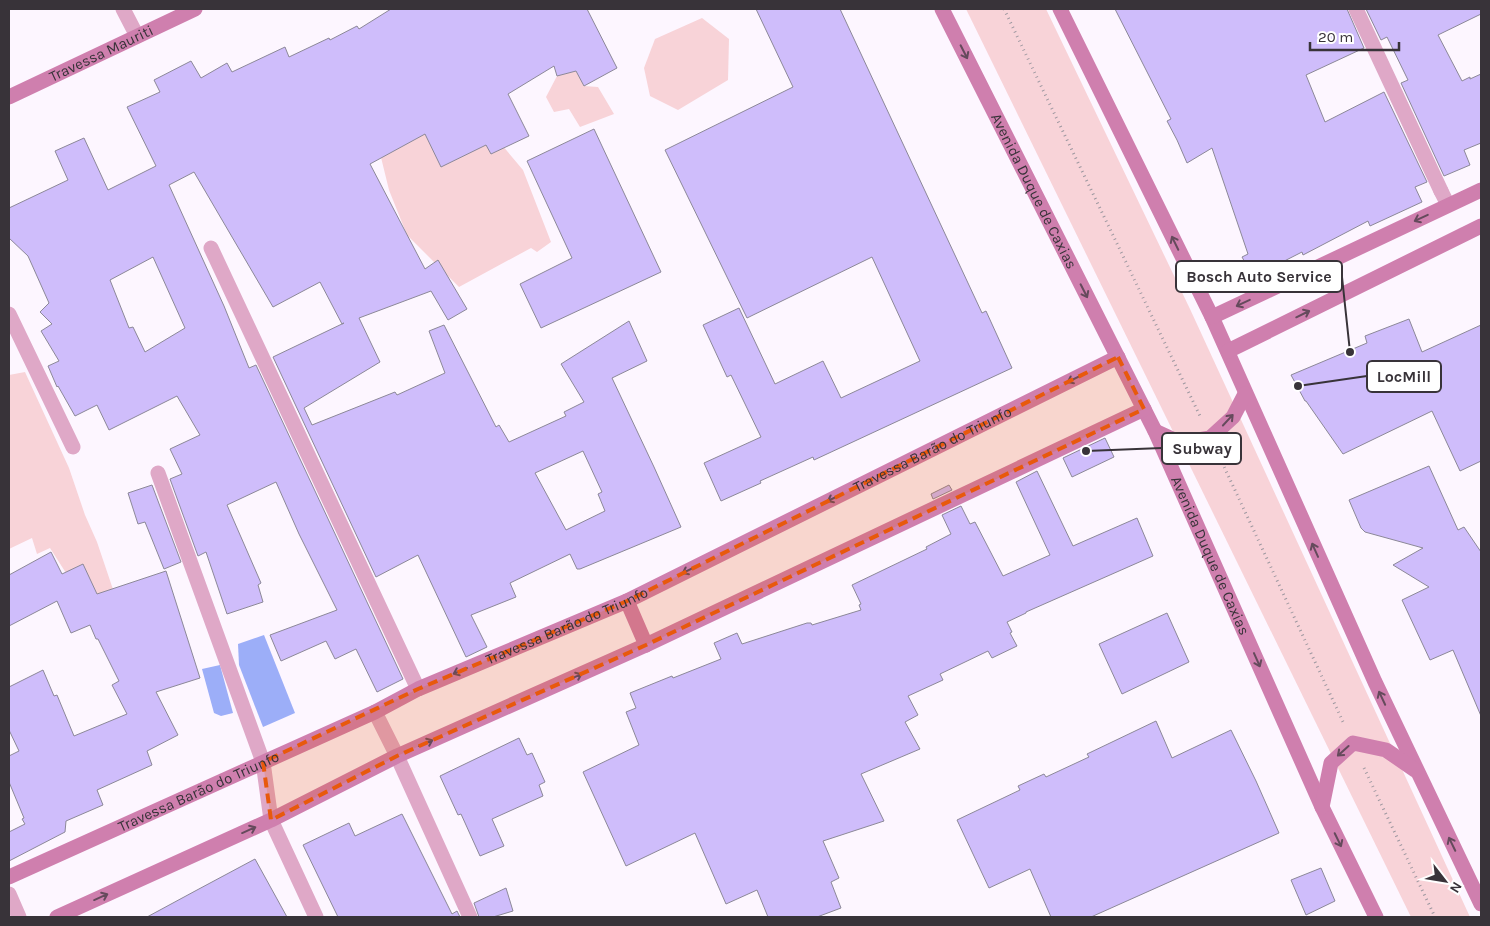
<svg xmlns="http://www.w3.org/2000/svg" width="1490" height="926" font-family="Karla,sans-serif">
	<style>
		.green { fill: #f8d3d8 }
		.water { fill: #9caef8 }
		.building { fill: #cfbdfb; stroke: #8c8898; fill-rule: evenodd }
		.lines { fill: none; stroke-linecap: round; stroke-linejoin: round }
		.path { stroke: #9e98a0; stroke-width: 3; stroke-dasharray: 1 4; stroke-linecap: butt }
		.lane { stroke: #dfa8c7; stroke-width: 15 }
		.street { stroke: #dfa8c7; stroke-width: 15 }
		.secondary { stroke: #cf7fae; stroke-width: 15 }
		.oneway { stroke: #654a5c }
		.marked { fill: #e8590c; fill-opacity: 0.2; stroke: #e8590c; stroke-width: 4; stroke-dasharray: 10 6; stroke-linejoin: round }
		.labels { text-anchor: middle; stroke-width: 4.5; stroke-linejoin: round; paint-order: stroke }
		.street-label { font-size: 15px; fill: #383339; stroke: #fff }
		.leader { fill: none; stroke: #383339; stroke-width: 2 }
		.callout-dot { fill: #383339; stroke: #fff; stroke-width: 2 }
		.callout { fill: #fff; stroke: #383339; stroke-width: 2 }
		.callout-label { font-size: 16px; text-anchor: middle; font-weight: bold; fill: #383339 }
	</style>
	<rect width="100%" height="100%" fill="#fdf6ff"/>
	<g class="green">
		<polygon points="966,9 1046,9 1190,309 1470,917 1411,917"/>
		<polygon points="702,18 729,39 728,80 678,110 650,96 644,68 655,39"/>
		<polygon points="576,71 584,86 598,87 614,114 580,127 569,109 554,112 546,97 557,76"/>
		<polygon points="469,106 523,170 551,242 537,252 531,248 459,287 407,235 389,190 377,141"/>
		<polygon points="25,372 69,468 85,515 97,542 124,622 66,573 50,548 37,554 32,538 9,549 9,375"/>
	</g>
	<g class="water">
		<polygon points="264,635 295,713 263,727 239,665 238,644"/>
		<polygon points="220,665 233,713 221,716 214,713 202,669"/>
	</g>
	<g class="building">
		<path d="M391 9H587L617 68 584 86 576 71 557 76 554 66 508 94 529 136 491 154 486 145 441 167 425 134 370 164 425 269 438 260 467 309 448 320 431 291 359 318 380 362 304 408 312 425 395 392 397 395 445 373 429 331 444 325 496 427 499 425 509 442 566 416 564 412 584 402 561 364 629 321 647 361 612 378 654 467 681 527 580 569H577L570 554 510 583 516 597 471 615 487 647 466 657 418 555 376 577 273 357 344 323 342 324 320 282 273 307 194 172 169 185 224 306 249 368 256 365 403 679 377 692 356 649 335 659 326 641 281 661 270 635 337 610 299 534 276 482 227 505 261 583 258 585 263 602 227 614 206 552 198 556 170 479 182 474 170 449 200 435 177 396 109 430 97 405 75 416 58 386 57 387 48 366 59 361 41 331 52 324 40 312 49 303 28 256 9 238V208L68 180 55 151 84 138 108 190 156 166 127 107 160 92 154 80 191 61 201 78 227 63 232 72 285 47 289 57 329 38 330 40 357 26 359 29ZM153 257 185 328 145 352 133 327 129 328 110 280ZM583 451 602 492 598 494 605 511 566 530 535 473Z"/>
		<polygon points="756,9 840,9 982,313 986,311 1012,368 814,460 813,457 760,481 761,483 721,501 704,463 761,437 731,375 727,377 703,325 739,308 775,384 823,361 841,398 920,361 872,257 747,318 665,150 793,87"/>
		<polygon points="1115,9 1347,9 1364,48 1306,75 1325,122 1384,92 1427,182 1415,187 1422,202 1370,226 1368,221 1303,255 1302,252 1253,277 1242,257 1248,254 1212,148 1187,163 1177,140 1167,121 1171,119"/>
		<polygon points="1366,9 1481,9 1481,14 1438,35 1462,81 1470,77 1470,79 1481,74 1481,143 1464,150 1470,165 1444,176 1401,83 1408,80 1387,37 1381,40"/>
		<polygon points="594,129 661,272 541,328 520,284 572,258 527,161"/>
		<polygon points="1409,319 1422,352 1481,325 1481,461 1460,471 1432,411 1343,454 1306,401 1305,401 1291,375 1367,343 1365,336"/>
		<polygon points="1105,438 1114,457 1072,477 1063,458"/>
		<polygon points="1429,466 1458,530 1464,527 1481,552 1481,716 1453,650 1430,660 1402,600 1429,587 1393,565 1423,548 1365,532 1361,528 1349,500"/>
		<polygon points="1037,471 1073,546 1137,518 1153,556 1026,612 1026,613 1007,622 1012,632 1010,633 1017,646 992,658 988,651 940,674 943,680 908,696 918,715 905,722 920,749 861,774 884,821 823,841 839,878 831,882 841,908 817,917 768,917 757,890 726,904 695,833 626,866 583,772 639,745 626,712 636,708 630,693 672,676 673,678 721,659 714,643 737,633 742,644 807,623 811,623 812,625 861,610 859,605 861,604 852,585 927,549 926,547 951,534 942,515 961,506 970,524 975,522 1003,576 1050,555 1016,482"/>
		<polygon points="152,485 181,562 164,569 145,522 138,524 128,493"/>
		<polygon points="949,485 952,490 933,499 931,494"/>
		<polygon points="51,552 62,574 83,564 97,594 166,571 200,678 156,692 178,735 147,751 152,765 97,790 103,805 66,821 65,832 9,861 9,832 25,824 22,819 24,818 9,782 9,756 19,751 9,730 9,687 43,670 54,696 57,695 74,736 127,714 112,685 119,681 98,639 96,639 90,625 71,633 57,601 9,626 9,575"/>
		<polygon points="1167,613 1189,662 1122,694 1099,644"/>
		<polygon points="1156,721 1172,758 1231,730 1256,781 1279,833 1091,917 1051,917 1030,869 989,888 957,820 1020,790 1018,786 1044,774 1046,777 1089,757 1087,754"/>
		<polygon points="519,738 527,755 532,753 545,782 539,785 543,796 492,819 504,846 480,856 461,814 458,815 440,776"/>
		<polygon points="402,814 452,914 457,911 460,917 338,917 303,845 349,823 355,836"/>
		<polygon points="255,859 287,917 147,917 197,890"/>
		<polygon points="1321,868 1335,901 1306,915 1291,880"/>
		<polygon points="506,888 513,911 493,917 479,917 474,903"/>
	</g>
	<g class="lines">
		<g class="path">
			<polyline points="1004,9 1200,416"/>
			<polyline points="1220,458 1344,724"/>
			<polyline points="1364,768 1435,917"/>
		</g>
		<polyline class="lane" points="1356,9 1441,191"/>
		<g class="street">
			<polyline points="123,9 137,36"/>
			<polyline points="1441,191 1448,205"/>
			<polyline points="211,248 418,689"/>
			<polyline points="9,314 73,447"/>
			<polyline points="158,473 263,762 271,820 316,917"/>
			<polyline points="375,712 397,756 470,917"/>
			<polyline points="9,894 19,917"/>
		</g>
		<g class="secondary">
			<path id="s1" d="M942 9 1155 431 1322 807 1376 917"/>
			<polyline points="1060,9 1212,317 1375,682 1481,904"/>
			<path id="s2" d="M9 97 195 9"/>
			<polyline points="1212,317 1481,190"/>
			<polyline points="1228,351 1481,226"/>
			<polyline points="1155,431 1181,443 1210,438 1233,417 1245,394"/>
			<polyline points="627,601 646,645"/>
			<polyline points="1322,807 1331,763 1353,743 1386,750 1415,770"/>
			<path id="s3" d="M9 877 375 712 418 689 627 601 1118 357"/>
			<polyline points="57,917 271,820 397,756 646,645 1144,409"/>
		</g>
	</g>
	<defs><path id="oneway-shaft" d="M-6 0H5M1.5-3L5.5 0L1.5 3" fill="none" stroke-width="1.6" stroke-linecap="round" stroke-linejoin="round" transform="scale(1.25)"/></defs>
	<g class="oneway">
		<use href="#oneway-shaft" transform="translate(964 52) rotate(63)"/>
		<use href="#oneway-shaft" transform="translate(1421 218) rotate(155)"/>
		<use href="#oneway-shaft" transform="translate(1175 243) rotate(-116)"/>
		<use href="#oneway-shaft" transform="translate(1084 291) rotate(63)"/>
		<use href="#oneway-shaft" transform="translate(1243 303) rotate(155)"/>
		<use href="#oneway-shaft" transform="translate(1303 314) rotate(-26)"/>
		<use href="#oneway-shaft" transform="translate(1074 379) rotate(154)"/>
		<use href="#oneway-shaft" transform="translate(1228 420) rotate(-47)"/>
		<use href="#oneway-shaft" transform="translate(834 498) rotate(154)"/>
		<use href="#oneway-shaft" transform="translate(1315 550) rotate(-114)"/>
		<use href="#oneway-shaft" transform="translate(689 570) rotate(154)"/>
		<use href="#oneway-shaft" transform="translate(1257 660) rotate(66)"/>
		<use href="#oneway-shaft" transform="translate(460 671) rotate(157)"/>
		<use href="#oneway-shaft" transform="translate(575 677) rotate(-24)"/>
		<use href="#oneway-shaft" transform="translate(1382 698) rotate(-115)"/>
		<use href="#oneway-shaft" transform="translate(426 743) rotate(-24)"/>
		<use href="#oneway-shaft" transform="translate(1343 751) rotate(138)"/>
		<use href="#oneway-shaft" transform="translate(249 830) rotate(-24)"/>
		<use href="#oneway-shaft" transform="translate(1338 840) rotate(64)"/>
		<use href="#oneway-shaft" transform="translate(1452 844) rotate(-116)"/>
		<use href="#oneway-shaft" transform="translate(101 897) rotate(-24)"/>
	</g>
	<path class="marked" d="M1118 357 1144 409 646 645 397 756 271 820 263 762 418 689 627 601Z"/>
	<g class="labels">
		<g class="street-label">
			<text dy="5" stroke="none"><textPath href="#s2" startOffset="102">Travessa Mauriti</textPath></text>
			<text dy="5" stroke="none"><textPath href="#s1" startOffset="204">Avenida Duque de Caxias</textPath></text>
			<text dy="5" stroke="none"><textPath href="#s3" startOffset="1018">Travessa Barão do Triunfo</textPath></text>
			<text dy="5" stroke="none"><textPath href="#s1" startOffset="609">Avenida Duque de Caxias</textPath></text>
			<text dy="5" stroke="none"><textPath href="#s3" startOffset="612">Travessa Barão do Triunfo</textPath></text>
			<text dy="5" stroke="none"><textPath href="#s3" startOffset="208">Travessa Barão do Triunfo</textPath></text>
		</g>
	</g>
	<path class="leader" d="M1350 352L1342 277M1298 386L1367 376M1086 451L1162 448"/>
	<g class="callout-dot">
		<circle cx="1350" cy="352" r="5"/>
		<circle cx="1298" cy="386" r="5"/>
		<circle cx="1086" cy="451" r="5"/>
	</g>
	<g class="callout">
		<rect x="1176" y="261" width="166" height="31" rx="5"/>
		<rect x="1367" y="361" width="74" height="31" rx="5"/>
		<rect x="1162" y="433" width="79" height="31" rx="5"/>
	</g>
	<g class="callout-label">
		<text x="1259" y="282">Bosch Auto Service</text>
		<text x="1404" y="382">LocMill</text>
		<text x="1202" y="454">Subway</text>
	</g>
	<rect width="1490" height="926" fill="none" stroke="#383339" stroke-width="20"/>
	<g transform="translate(1445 881) rotate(121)" stroke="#ffffff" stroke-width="4" paint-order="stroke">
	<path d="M0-4L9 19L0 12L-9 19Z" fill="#383339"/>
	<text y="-8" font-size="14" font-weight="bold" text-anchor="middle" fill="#383339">N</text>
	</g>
	<path d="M1310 42v8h89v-8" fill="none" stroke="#383339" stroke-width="2.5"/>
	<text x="1318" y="42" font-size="15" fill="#383339" stroke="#ffffff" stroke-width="4" paint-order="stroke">20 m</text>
</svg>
